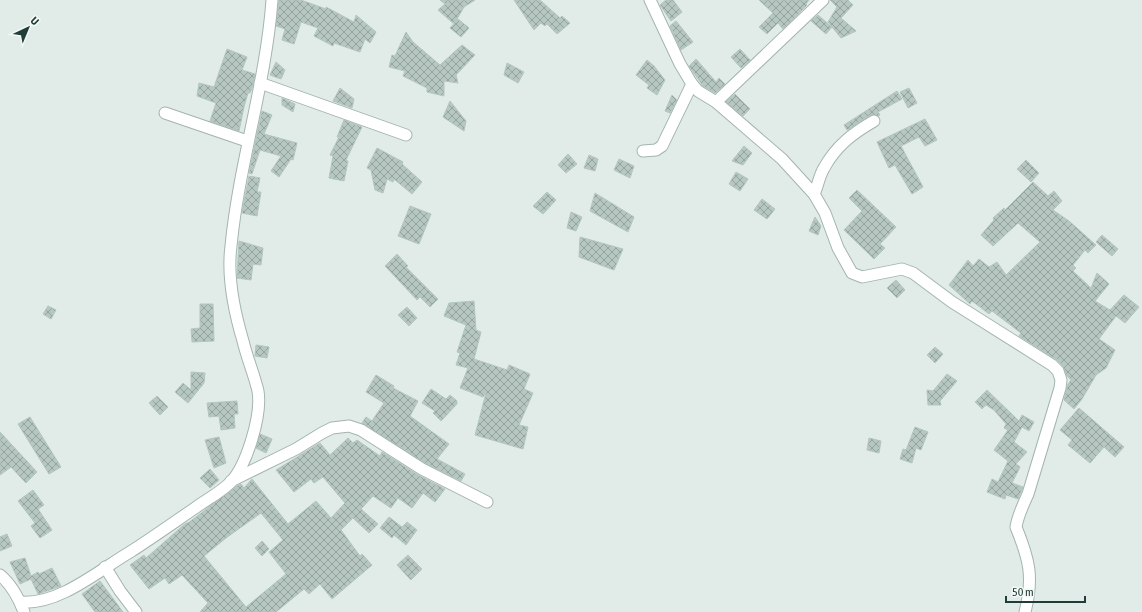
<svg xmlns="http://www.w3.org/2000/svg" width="1142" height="612" font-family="'Asap Condensed',sans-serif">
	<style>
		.building { fill: url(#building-cross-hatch); stroke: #b3c6c0; fill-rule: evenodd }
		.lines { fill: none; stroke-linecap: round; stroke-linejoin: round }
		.street-casing { stroke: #a4b4b0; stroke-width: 13 }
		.street { stroke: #fff; stroke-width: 11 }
	</style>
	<defs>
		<pattern id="building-cross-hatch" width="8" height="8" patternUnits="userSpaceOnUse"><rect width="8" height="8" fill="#b6c7c1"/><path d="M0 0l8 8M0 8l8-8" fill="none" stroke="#94a39e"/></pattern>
	</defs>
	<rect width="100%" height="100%" fill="#e1ece8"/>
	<g class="building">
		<polygon points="279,0 301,0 326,9 326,7 354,22 356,15 376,32 370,43 365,39 360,52 334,43 333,46 314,36 318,28 301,22 294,44 282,40 285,29 276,26"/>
		<polygon points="440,0 475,0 464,7 454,24 438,10 445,4"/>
		<polygon points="514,0 540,0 560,18 562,16 570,23 557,34 547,24 545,26 541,23 534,30"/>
		<polygon points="666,0 673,0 682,12 671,21 660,5"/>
		<polygon points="759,0 809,0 806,4 807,5 783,29 778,23 767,34 759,27 773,13"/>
		<polygon points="830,0 848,0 853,5 841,18 856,31 841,38 828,22 837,7"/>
		<polygon points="818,15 832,27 826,34 811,21"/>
		<polygon points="458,19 469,28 461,37 450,28"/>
		<polygon points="676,21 693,42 681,50 670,26"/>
		<polygon points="406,32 413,42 440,65 462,45 475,55 456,75 458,83 444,81 444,96 427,92 427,88 403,76 405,71 389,67 392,55 395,56"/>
		<polygon points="227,49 247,57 242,70 255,74 252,88 250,93 248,93 244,107 239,131 210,121 216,103 197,96 199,83 214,87"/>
		<polygon points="740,49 750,60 741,68 731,57"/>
		<polygon points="696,59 716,82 719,78 725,84 715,93 703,86 689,66"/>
		<polygon points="647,60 654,66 665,80 657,95 647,88 649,85 636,75"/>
		<polygon points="276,62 285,70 281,79 270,75"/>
		<polygon points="507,63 524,72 518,83 504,75"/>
		<polygon points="340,88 354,99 352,108 333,101"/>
		<polygon points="909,88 917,103 908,108 900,92"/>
		<polygon points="897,91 902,99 878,112 880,115 878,116 870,115 847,130 844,125"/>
		<polygon points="735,94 750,109 743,116 726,102"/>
		<polygon points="672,95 677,100 670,113 665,111"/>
		<polygon points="282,98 295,104 293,112 282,105"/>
		<polygon points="450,101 466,121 464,131 443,117"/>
		<polygon points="262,111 272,115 264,134 297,143 293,160 291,159 279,177 271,171 281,156 260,150 252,174 249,173"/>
		<polygon points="925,119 937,140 925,146 919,137 901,146 923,187 912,194 895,165 889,168 877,142"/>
		<polygon points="344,120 362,127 346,160 348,161 344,181 329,178 333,156 330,155 339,137 337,137"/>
		<polygon points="744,146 752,153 743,165 732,161"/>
		<polygon points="377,148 403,162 402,164 422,182 412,194 394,179 393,182 387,179 383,193 375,190 371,170 367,168"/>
		<polygon points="568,154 577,164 566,173 558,165"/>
		<polygon points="589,155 598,159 595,171 584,168"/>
		<polygon points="619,159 634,166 630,178 614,170"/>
		<polygon points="1026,160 1039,173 1031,182 1017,169"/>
		<polygon points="736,172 748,179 740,191 729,184"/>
		<polygon points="249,176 260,178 257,192 261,192 257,216 242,213"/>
		<polygon points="1033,182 1048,196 1054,191 1062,201 1053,210 1069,221 1096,245 1088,253 1085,250 1073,265 1076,268 1073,271 1091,288 1097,273 1109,284 1095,301 1110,310 1124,295 1139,307 1125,323 1116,316 1099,339 1115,350 1106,368 1096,375 1082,399 1074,409 1064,400 1068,384 1071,380 1067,376 1063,366 1057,360 1019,336 1021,333 992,311 989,314 972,301 970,304 949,285 968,260 973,266 979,259 989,267 997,262 1006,275 1040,242 1018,223 993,246 981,235 994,220 993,218 1004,208 1005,210"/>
		<polygon points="857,190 896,227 880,244 885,248 874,259 844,230 862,211 849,198"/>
		<polygon points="547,192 556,200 543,214 533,206"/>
		<polygon points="595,193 634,217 628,232 590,211"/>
		<polygon points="762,199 775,209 767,219 754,210"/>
		<polygon points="410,206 431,214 419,244 398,236"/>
		<polygon points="571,212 582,217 576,231 567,228"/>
		<polygon points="815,217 821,226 818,235 809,231"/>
		<polygon points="1102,235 1118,249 1112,256 1096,242"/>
		<polygon points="580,237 623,249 614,270 579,257"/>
		<polygon points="239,241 263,248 261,265 253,264 251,280 237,278"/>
		<polygon points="397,254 408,266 406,267 438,299 430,307 420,297 417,300 385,266"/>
		<polygon points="896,280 905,290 897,298 887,288"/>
		<polygon points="474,301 476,330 481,332 474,359 507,370 509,365 530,374 524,389 533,393 519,425 528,427 523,449 475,435 486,393 483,397 460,388 468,368 456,365 460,353 457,352 466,325 444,316 449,303"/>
		<polygon points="200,304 213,304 214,341 192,342 191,329 200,328"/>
		<polygon points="48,306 56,310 51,319 43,314"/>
		<polygon points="407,307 417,318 409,326 398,315"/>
		<polygon points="256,345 269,347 267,358 255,356"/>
		<polygon points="935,347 943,354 935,363 927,355"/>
		<polygon points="191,372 205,373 204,383 188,403 175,392 183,383 191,390"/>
		<polygon points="947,374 957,381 940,401 941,405 928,405 927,390 933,391"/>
		<polygon points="376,375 394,386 393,388 418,401 410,416 449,444 437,459 465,474 461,481 425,463 362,423 366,417 372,421 384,403 366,392"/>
		<polygon points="431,389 446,399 450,395 457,401 457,404 441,421 433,413 435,411 422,403"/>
		<polygon points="987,390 1019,421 1022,415 1034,422 1029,431 1022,427 1014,442 1027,452 1016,464 1020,467 1012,483 1023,487 1018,499 1006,495 1005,499 987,492 992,479 998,482 1008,461 994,450 1008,430 1004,428 1006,424 994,410 986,405 982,409 975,402"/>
		<polygon points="157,396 168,407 160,415 149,403"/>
		<polygon points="237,401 238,414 234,414 235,428 221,430 219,416 209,417 207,403"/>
		<polygon points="1079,408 1124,447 1115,457 1104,447 1090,463 1068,445 1072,440 1060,430"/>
		<polygon points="30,417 61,467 49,474 18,424"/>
		<polygon points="915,427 928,432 921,450 916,448 912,463 900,459 903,449 906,450"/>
		<polygon points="0,432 37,472 26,483 11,467 0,475"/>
		<polygon points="260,434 272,439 266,453 256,448"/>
		<polygon points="219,437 226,463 214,468 205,440"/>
		<path d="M348 438 353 443 357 440 380 456 382 452 418 475 445 489 435 502 423 493 412 508 398 498 391 508 373 496 361 509 378 524 369 533 353 518 341 530 360 556 362 554 372 565 332 599 320 584 309 594 304 589 276 612H200L208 603 182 575 169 584 165 578 149 589 130 565 144 555 146 558 186 523H188L237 486 241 484 244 488 252 479 288 524 316 501 331 518 345 503 323 477 314 483 311 479 294 492 276 470 320 443 330 455ZM261 513 283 540 269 552 286 574 246 607 204 556 226 538Z"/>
		<polygon points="869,438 881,441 879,453 867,450"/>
		<polygon points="210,469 219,480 210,488 200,478"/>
		<polygon points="33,490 44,505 38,509 52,530 40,538 31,526 35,523 18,501"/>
		<polygon points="389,517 402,527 407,522 417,530 406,545 394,535 392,538 380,528"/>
		<polygon points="7,534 12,546 0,551 0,537"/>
		<polygon points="262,541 269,549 262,556 255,548"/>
		<polygon points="408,555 422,569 411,580 397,565"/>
		<polygon points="25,558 31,576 38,572 39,574 52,568 61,586 38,594 31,579 20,584 10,562"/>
		<polygon points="100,581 123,612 95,612 82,594"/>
	</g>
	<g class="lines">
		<g class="street-casing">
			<g id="street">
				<path d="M650 0 680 64 692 84 698 91 716 102 782 159 814 194 825 213 838 248 852 273 862 277 902 269 913 273 952 302 1052 365 1058 371 1061 380 1060 388 1028 494C1023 505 1018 515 1016 527 1029 559 1034 577 1025 612"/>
				<polyline points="260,83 406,135"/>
				<polyline points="716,102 823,0"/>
				<polyline points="165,113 247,141"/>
				<polyline points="643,151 656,150 662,146 692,84"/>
				<path d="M814 194C818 186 819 176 824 168 836 146 853 133 874 121"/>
				<polyline points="231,481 296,449 322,433 332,428 349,426 361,430 422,469 487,502"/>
				<polyline points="105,567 120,591 136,612"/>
				<path d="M0 575C11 584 19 599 24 612"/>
				<path d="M21 602C59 605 98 571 130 552 152 538 173 523 195 508 206 500 221 492 231 482 247 464 262 415 258 391 254 374 247 358 243 341 234 311 227 277 231 246 239 163 266 83 272 0"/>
			</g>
		</g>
		<use href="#street" class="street"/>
	</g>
	<g transform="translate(28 28) rotate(44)" stroke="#f2f8f6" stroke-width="3" paint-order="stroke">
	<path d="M0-3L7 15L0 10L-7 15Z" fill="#213d38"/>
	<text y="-6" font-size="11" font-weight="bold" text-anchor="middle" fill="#213d38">U</text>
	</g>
	<path d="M1006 596v6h79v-6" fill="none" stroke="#213d38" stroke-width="2"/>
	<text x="1012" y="596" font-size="12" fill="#213d38" stroke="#f2f8f6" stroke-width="3" paint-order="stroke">50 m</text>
</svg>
